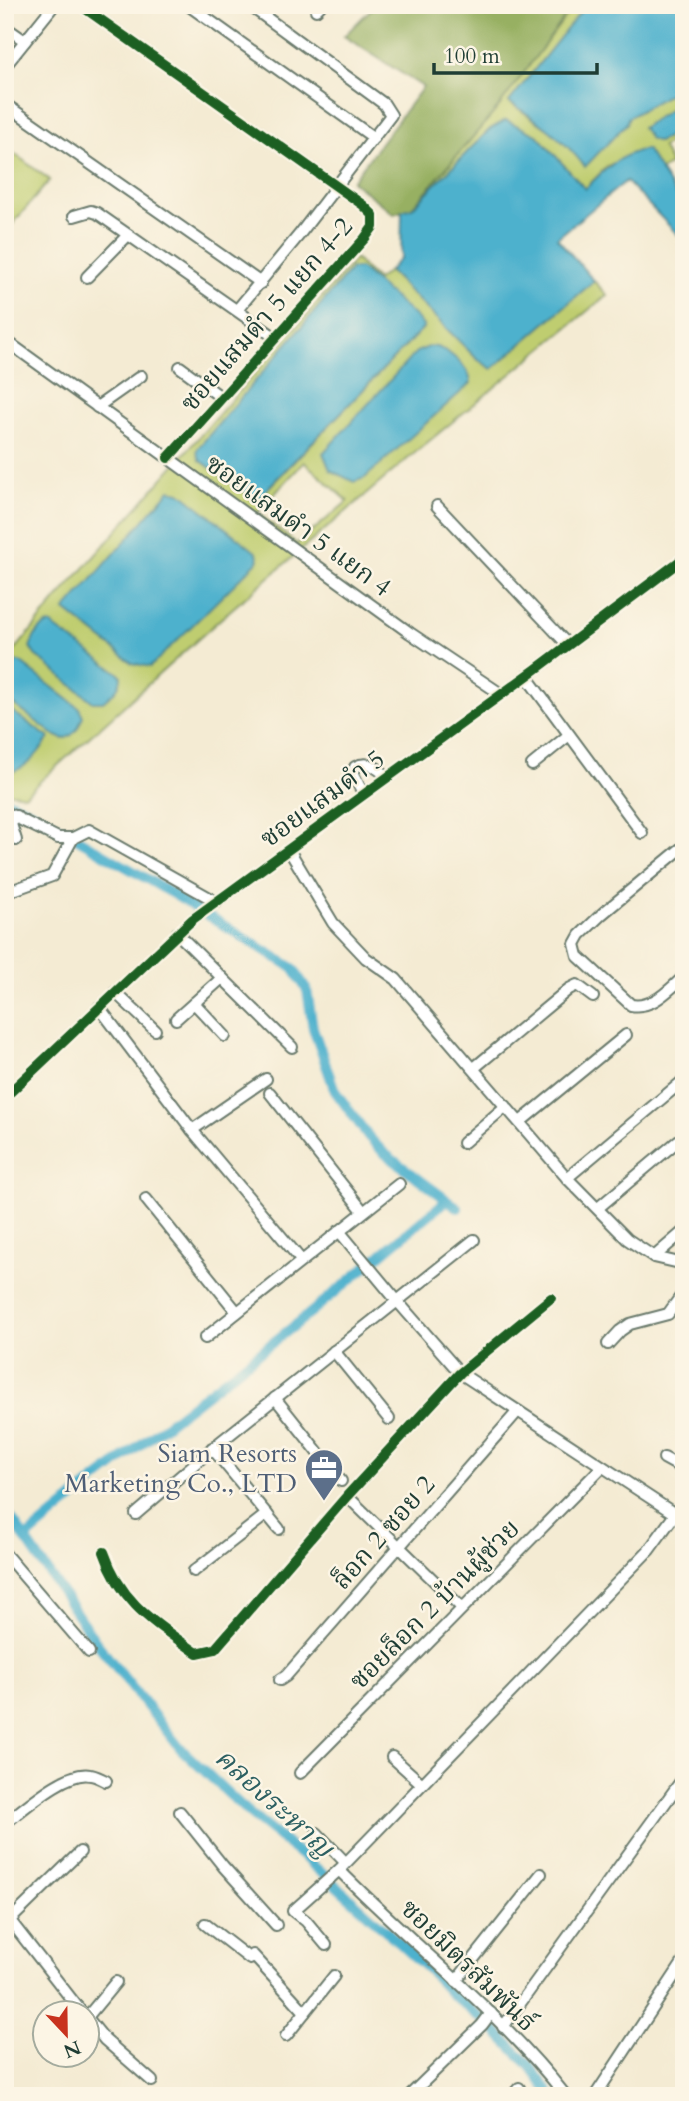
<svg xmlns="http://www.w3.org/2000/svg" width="689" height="2101" font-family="Cardo,'Noto Serif Thai',serif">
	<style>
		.green { fill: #bfcd6f; stroke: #6f8552; stroke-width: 2; fill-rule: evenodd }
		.forest { fill: #97b062; stroke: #5b764b; stroke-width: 2 }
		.water { fill: #4eb1cd; stroke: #367780; stroke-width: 2 }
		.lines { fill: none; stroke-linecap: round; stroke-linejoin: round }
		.canal { stroke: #4eb1cd; stroke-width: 10 }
		.street-casing { stroke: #6a7a6c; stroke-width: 14 }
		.street { stroke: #fff; stroke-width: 10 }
		.cycleway-casing { stroke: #fcf5e5; stroke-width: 15 }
		.cycleway { stroke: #1b5e20; stroke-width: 10 }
		.labels { text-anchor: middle; stroke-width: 5; stroke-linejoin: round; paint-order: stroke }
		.street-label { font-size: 26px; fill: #1f3d34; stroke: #fcf5e5 }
		.service-label { font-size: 26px; fill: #4e5e75; stroke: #fcf5e5; text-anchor: end }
		.water-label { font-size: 28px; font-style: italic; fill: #2d6062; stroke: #fcf5e5 }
	</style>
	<rect width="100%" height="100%" fill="#fcf5e5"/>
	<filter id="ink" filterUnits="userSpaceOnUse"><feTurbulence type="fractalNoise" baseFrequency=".0143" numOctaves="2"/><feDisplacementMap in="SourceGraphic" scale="14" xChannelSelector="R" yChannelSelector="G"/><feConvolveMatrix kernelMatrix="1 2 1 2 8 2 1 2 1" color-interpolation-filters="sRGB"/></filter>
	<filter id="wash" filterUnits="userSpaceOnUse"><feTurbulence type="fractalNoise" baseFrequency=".00686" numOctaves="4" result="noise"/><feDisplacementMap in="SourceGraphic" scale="28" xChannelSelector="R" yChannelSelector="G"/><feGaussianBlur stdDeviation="1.57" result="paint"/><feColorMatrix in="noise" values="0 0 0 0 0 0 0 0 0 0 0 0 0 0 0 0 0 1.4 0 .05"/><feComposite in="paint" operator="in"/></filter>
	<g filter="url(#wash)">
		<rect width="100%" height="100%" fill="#f4ebd3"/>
		<g class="green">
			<polygon points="574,5 586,5 509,102 552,132 572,150 585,166 627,123 628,118 684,85 684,100 642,128 658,142 684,127 684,135 662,147 671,164 659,171 646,149 607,166 585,189 537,135 490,129 412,208 497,109"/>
			<polygon points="5,147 50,180 5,233"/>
			<path d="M355 259 377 280 389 271 477 359 492 369 594 281 607 295 417 451 226 614 25 795 5 792V773L13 772 49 738 5 706V698L63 739 10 662 5 666V662L64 591ZM424 327 257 500 200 460ZM304 462 348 501 297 544 257 513Z"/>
		</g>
		<polygon class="forest" points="375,5 574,5 497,109 412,208 394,214 352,181 423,87 344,36"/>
		<g class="water">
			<path d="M586 5H684V85L628 118 627 123 585 167C564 139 538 120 509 102Z"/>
			<polygon points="684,100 684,127 658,142 650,139 642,128"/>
			<path d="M506 120 537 135 585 189C603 171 619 154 646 149L684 207V241L626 181 557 238 594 281 492 369 477 359 389 271 401 257 402 211 412 208 490 129Z"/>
			<polygon points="360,268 417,318 424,327 256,500 200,460 197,452 198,448 351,269"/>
			<path d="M431 346C446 347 470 367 471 383L365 478 354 482 330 470 323 453 416 352Z"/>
			<polygon points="170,490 180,492 257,553 259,560 150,667 132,663 65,610"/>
			<path d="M50 624 121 675C121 689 113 693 103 702H93L35 655 30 647C34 637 38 627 50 624Z"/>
			<path d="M10 662H20L79 708 83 716C79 727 75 736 63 739L54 735 5 698V666Z"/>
			<path d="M5 706 49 738C38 754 26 771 5 773Z"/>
		</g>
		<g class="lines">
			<g class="canal">
				<polyline points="5,800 28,810 178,897 293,968 307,990 313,1028 335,1091 368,1136 384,1153 458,1208"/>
				<polyline points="5,1509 96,1642 180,1748 251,1815 305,1858 370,1916 430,1971 450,1993 492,2027 529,2065 552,2096"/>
				<polyline points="25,1539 95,1480 298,1323 447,1200"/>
			</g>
		</g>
	</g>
	<g filter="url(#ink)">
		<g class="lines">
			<g class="street-casing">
				<g id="street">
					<polyline points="80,5 363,205 373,215 373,227 365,238 168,458"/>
					<polyline points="188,5 374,138"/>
					<polyline points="316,10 321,5"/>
					<polyline points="5,27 25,41"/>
					<polyline points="5,66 54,5"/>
					<polyline points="5,104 261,283"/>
					<polyline points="74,216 91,211 97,213 276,338"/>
					<polyline points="87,277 128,235"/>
					<polyline points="237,310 299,235 391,115 384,104 249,5"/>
					<polyline points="5,340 410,633 501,694"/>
					<polyline points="180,367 222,398"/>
					<polyline points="97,407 141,376"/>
					<polyline points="437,506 568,645"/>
					<polyline points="526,676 642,833"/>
					<polyline points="532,765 569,735"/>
					<path d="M364 795 353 774 355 767C369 760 377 768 388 777"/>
					<polyline points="5,812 58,838 73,838"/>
					<polyline points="16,840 11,824 16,816"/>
					<path d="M684 846 602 914 580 935 575 944 578 956 631 1005C653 1009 668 990 684 977"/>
					<polyline points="289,850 333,923 366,958 396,979 567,1178 627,1239 654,1257 684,1264"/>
					<polyline points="5,893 52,876 73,838 89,830 217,902"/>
					<polyline points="177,933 292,1047"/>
					<polyline points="115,992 155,1030"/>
					<polyline points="194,1003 225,1036"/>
					<polyline points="99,1007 192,1130 301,1260"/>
					<polyline points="176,1019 222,978"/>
					<polyline points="474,1068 569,989 577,985 593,997"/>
					<polyline points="270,1093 363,1211"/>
					<polyline points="5,1097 193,919 535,670 684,558"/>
					<polyline points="520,1122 626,1035"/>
					<polyline points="192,1130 266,1079"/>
					<polyline points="463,1143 506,1106"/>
					<polyline points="567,1178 684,1080"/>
					<polyline points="146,1199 237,1312"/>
					<polyline points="598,1208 679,1140"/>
					<polyline points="339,1231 398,1302 460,1373 675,1514"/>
					<polyline points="654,1257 684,1231"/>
					<polyline points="205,1338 399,1184"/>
					<polyline points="608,1344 620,1331 630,1324 668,1314 684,1292"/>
					<polyline points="334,1351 389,1419"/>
					<polyline points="275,1398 341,1481"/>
					<polyline points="212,1448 279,1529"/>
					<polyline points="664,1458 684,1469"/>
					<polyline points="347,1496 462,1608"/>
					<polyline points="136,1514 219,1443 474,1240"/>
					<path d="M104 1552C122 1605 154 1622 197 1653L215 1649 347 1496 460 1373 551 1298"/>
					<polyline points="5,1554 89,1652"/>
					<polyline points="194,1571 267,1514"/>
					<polyline points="280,1680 286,1676 518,1411"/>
					<polyline points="392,1757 421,1783"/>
					<polyline points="300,1773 602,1467"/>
					<polyline points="180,1812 223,1866 276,1925"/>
					<path d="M5 1823C24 1809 66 1770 90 1775 95 1775 101 1779 106 1781"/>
					<polyline points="317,1833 345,1862"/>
					<path d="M339 1870C414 1946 500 2012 566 2096"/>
					<polyline points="5,1914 83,2014"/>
					<polyline points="10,1920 80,1852"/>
					<polyline points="205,1924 250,1959"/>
					<polyline points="326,1945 306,1921 293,1911 339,1870 649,1550 684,1502"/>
					<polyline points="253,1955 305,2012"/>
					<polyline points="456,1981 541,1874"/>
					<polyline points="88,2016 116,1982"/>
					<polyline points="88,2019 105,2040 152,2081"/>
					<polyline points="503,2027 684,1777"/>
					<polyline points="286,2036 334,1976"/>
					<polyline points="409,2096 482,2025 491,2013"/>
					<polyline points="512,2096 519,2088"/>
					<polyline points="595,2096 684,1961"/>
				</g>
			</g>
			<use href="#street" class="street"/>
			<g class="cycleway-casing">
				<g id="cycleway">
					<polyline points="80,5 363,205 373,215 373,227 365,238 168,458"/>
					<polyline points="5,1097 193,919 535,670 684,558"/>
					<path d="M104 1552C122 1605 154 1622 197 1653L215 1649 347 1496 460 1373 551 1298"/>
				</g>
			</g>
			<use href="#cycleway" class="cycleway"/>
		</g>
	</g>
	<defs>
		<g id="office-pin" transform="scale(2.0125)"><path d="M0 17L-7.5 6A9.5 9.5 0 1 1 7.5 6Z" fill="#5c6f8a" stroke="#fcf5e5"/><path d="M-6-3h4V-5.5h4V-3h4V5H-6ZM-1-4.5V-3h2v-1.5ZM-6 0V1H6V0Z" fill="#fff"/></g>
	</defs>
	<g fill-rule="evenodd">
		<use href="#office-pin" x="324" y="1468"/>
	</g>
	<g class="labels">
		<g class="street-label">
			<text transform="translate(266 314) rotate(-49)" y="9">ซอยแสมดำ 5 แยก 4-2</text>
			<text transform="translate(299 525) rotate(36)" y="9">ซอยแสมดำ 5 แยก 4</text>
			<text transform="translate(322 798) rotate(-36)" y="9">ซอยแสมดำ 5</text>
			<text transform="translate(383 1532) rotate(-49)" y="9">ล็อก 2 ซอย 2</text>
			<text transform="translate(434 1604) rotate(-45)" y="9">ซอยล็อก 2 บ้านผู้ช่วย</text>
			<text transform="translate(469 1965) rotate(44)" y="9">ซอยมิตรสัมพันธ์</text>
		</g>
		<g class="service-label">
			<text x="297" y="1462">Siam Resorts<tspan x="297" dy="30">Marketing Co., LTD</tspan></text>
		</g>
		<g class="water-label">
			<text transform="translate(275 1802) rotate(42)" y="10">คลองระหาญ</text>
		</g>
	</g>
	<rect width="689" height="2101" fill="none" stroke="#fcf5e5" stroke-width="28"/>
	<g transform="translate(66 2034) rotate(158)"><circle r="33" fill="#fcf5e5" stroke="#a4ab9e" stroke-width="2"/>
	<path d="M0-5L12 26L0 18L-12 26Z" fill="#c8321e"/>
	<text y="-10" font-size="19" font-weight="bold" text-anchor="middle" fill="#1f3d34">N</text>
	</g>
	<path d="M434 63v10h163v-10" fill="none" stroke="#1f3d34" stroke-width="3.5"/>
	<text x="444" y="63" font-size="21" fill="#1f3d34" stroke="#fcf5e5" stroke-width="5" paint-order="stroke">100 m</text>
</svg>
